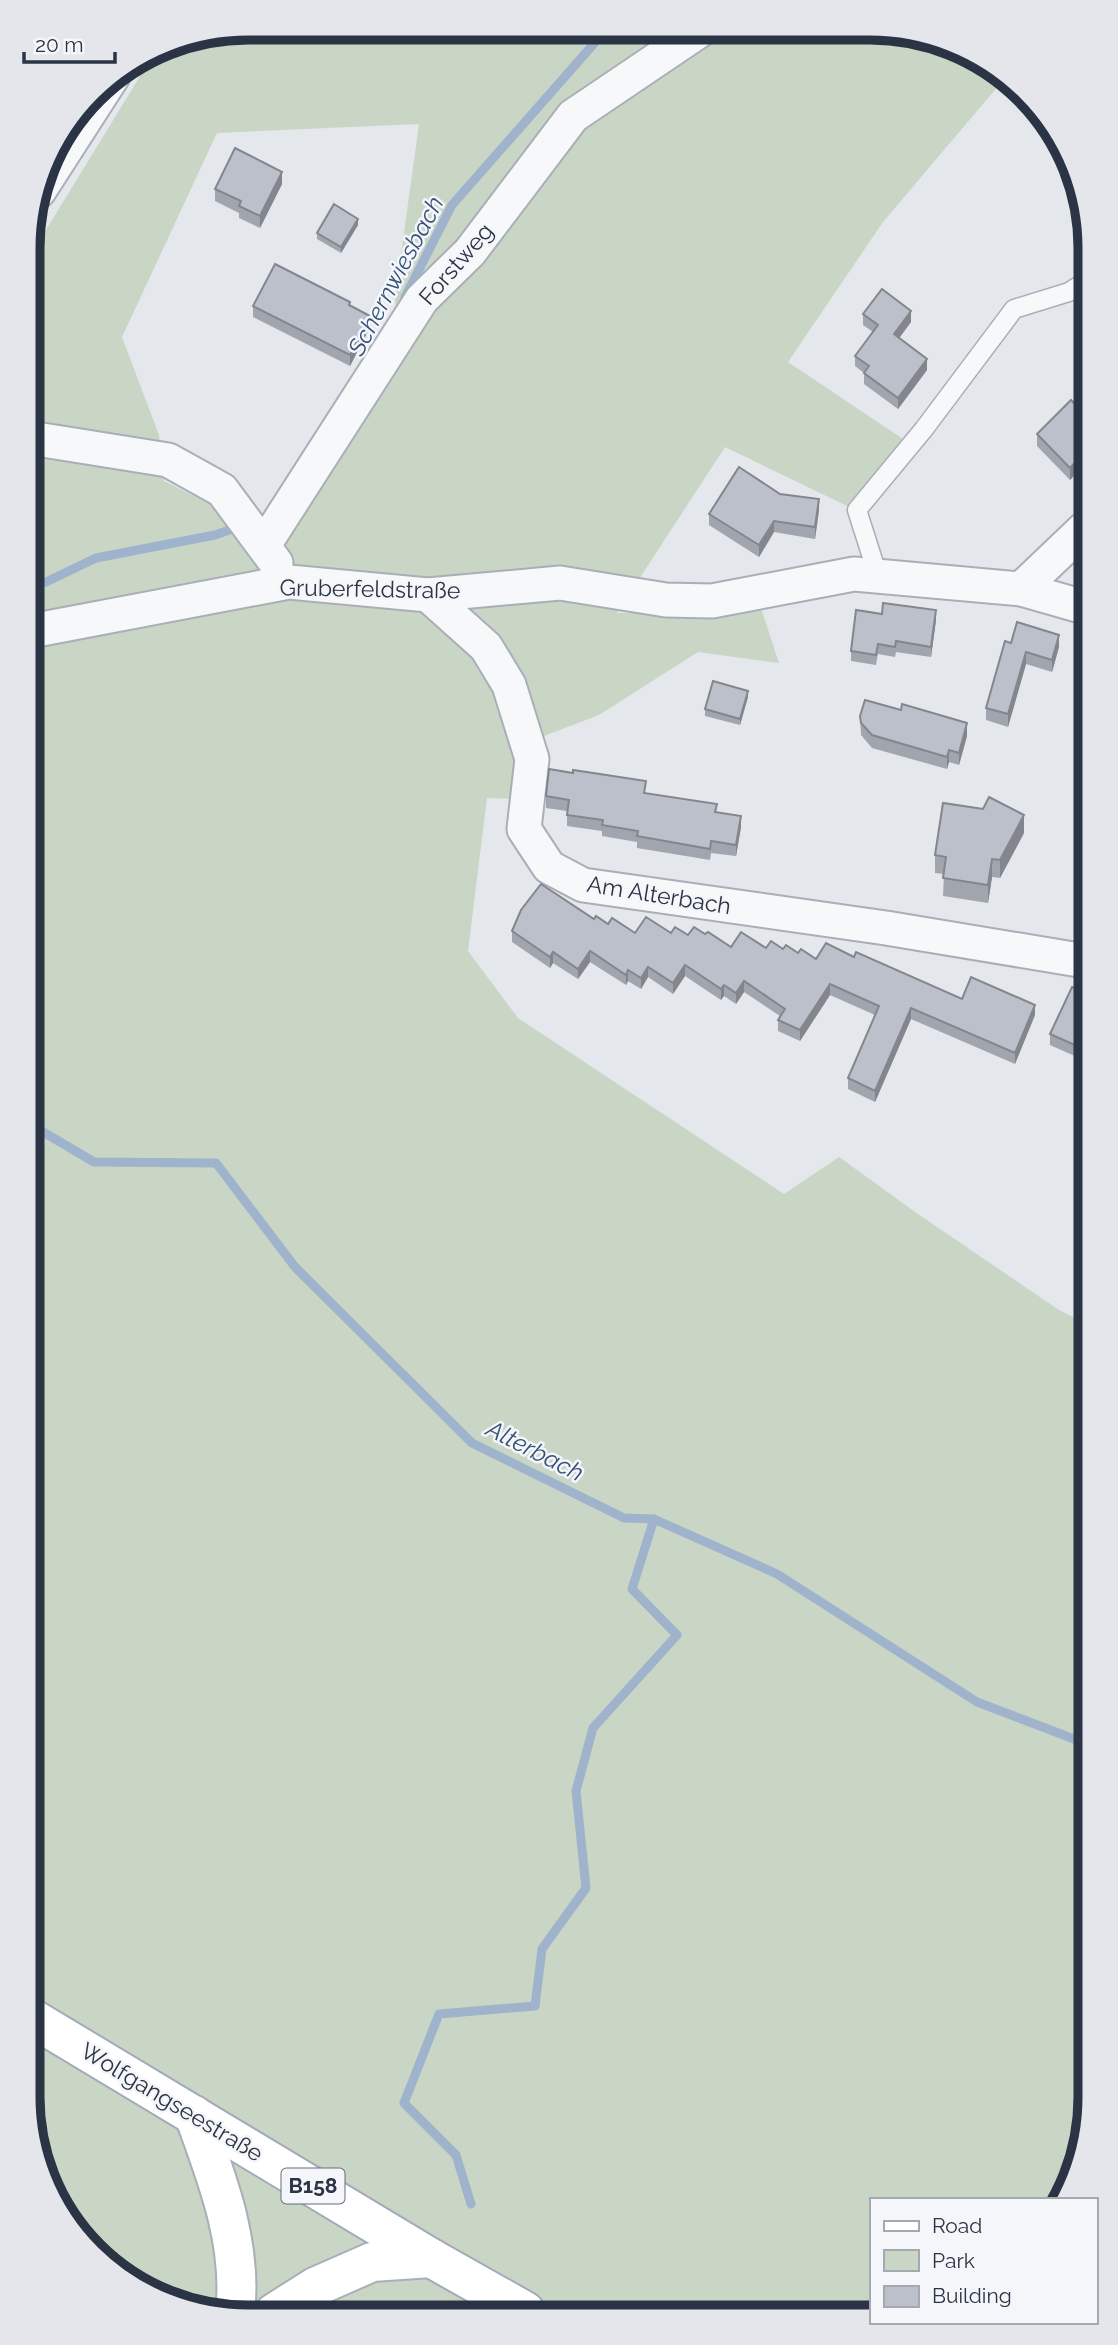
<svg xmlns="http://www.w3.org/2000/svg" width="1118" height="2345" font-family="Raleway,sans-serif">
	<style>
		.green { fill: #c9d6c5; fill-rule: evenodd }
		.lines { fill: none; stroke-linecap: round; stroke-linejoin: round }
		.stream { stroke: #9fb4cc; stroke-width: 9 }
		.lane-casing { stroke: #a9aeb7; stroke-width: 21 }
		.street-casing { stroke: #a9aeb7; stroke-width: 37 }
		.secondary-casing { stroke: #a9aeb7; stroke-width: 42 }
		.primary-casing { stroke: #a3abb8; stroke-width: 42 }
		.lane { stroke: #f7f8fa; stroke-width: 18 }
		.street { stroke: #f7f8fa; stroke-width: 33 }
		.secondary { stroke: #fff; stroke-width: 38 }
		.primary { stroke: #fff; stroke-width: 38 }
		.wall { fill: #a1a5ae }
		.shaded-wall { fill: #83868d }
		.building { fill: #bbc0ca; stroke: #83868d; stroke-width: 2 }
		.labels { text-anchor: middle; stroke-width: 5; stroke-linejoin: round; paint-order: stroke }
		.shield { fill: #f4f6f9; stroke: #676e7b; stroke-width: 2 }
		.shield-label { font-size: 21px; font-weight: bold; fill: #2b3445 }
		.street-label { font-size: 23px; fill: #2b3445; stroke: #f4f6f9 }
		.water-label { font-size: 24px; font-style: italic; fill: #34527a; stroke: #f4f6f9 }
		.rim { fill: none; stroke: #2b3445; stroke-width: 9 }
	</style>
	<rect width="100%" height="100%" fill="#e4e7ec"/>
	<path class="green" d="M248 28 913 32 1005 78 883 222 788 362 903 439 847 506 725 447 617 613 762 611 779 663 698 652 599 715 515 747 511 799 487 798 468 951 518 1018 784 1194 839 1157 918 1214 1059 1310 1087 1324 1089 2112 1073 2181 1063 2200H871V2310L205 2313 103 2262 65 2219 36 2155 30 256 156 50 164 45ZM419 124 395 298 400 354 283 540 164 481 159 435 122 337 217 133Z"/>
	<g class="lines">
		<g class="stream">
			<polyline points="405,297 452,205 598,39 608,30"/>
			<polyline points="31,584 46,582 96,558 215,535 232,529"/>
			<polyline points="33,1126 94,1162 216,1163 295,1267 472,1443 624,1518 654,1519 777,1574 977,1702 1074,1739 1088,1748"/>
			<polyline points="471,2204 456,2155 404,2103 439,2014 535,2006 542,1949 586,1888 576,1791 593,1728 677,1635 632,1589 654,1519"/>
		</g>
		<g class="lane-casing">
			<polyline id="lane" points="878,576 857,510 924,429 1014,309 1069,292 1083,283"/>
		</g>
		<g class="street-casing">
			<g id="street">
				<polyline points="39,191 113,76"/>
				<polyline points="30,438 168,460 222,490 276,563"/>
				<polyline points="264,545 422,299 470,252 573,116 699,31"/>
				<polyline points="1021,589 1084,529"/>
				<polyline points="428,595 486,647 509,685 532,759 524,829 549,867 583,885 886,928 1085,961"/>
				<polyline points="31,631 289,582 428,595 560,583 666,600 712,601 854,574 1021,589 1084,607"/>
			</g>
		</g>
		<g class="secondary-casing">
			<g id="secondary">
				<path d="M194 2115C217 2178 243 2244 235 2313"/>
				<polyline points="274,2313 315,2287 372,2262 431,2258"/>
			</g>
		</g>
		<g class="primary-casing">
			<polyline id="primary" points="35,2020 431,2258 525,2311"/>
		</g>
		<use href="#lane" class="lane"/>
		<use href="#street" class="street"/>
		<use href="#secondary" class="secondary"/>
		<use href="#primary" class="primary"/>
	</g>
	<g class="wall">
		<polygon points="1055,135 1060,138 1068,155 1055,147"/>
		<polygon points="282,184 260,228 239,218 239,213 215,201 215,189"/>
		<polygon points="358,225 341,253 317,239 317,233"/>
		<polygon points="350,305 370,327 350,366 253,317 253,306"/>
		<polygon points="863,314 911,322 899,338 927,370 898,409 864,384 864,373 855,366 855,356 873,332 863,325"/>
		<polygon points="1083,412 1083,466 1070,480 1037,446 1037,434"/>
		<polygon points="780,494 819,510 815,539 774,532 759,557 709,525 709,514"/>
		<polygon points="936,620 931,657 896,652 895,657 878,654 876,665 851,661 851,651"/>
		<polygon points="1011,643 1059,647 1052,672 1026,664 1008,727 986,720 986,708"/>
		<polygon points="748,697 740,725 705,716 705,709"/>
		<polygon points="860,716 967,736 959,765 949,762 947,769 872,748 861,735"/>
		<polygon points="645,794 717,812 741,827 736,856 711,853 710,860 637,848 637,842 602,836 602,831 567,826 567,811 546,808 546,796"/>
		<polygon points="1024,833 1000,878 992,877 988,903 943,896 944,874 935,873 935,855"/>
		<polygon points="594,919 635,933 671,933 688,935 705,934 731,947 766,948 783,949 816,959 854,957 962,999 1035,1015 1015,1064 911,1019 875,1102 848,1089 848,1078 875,1015 830,995 800,1041 778,1031 778,1020 780,1016 744,992 736,1004 724,996 721,1000 685,976 673,994 648,977 641,989 628,981 626,985 590,962 578,979 553,963 550,968 512,942 512,931"/>
		<polygon points="1085,993 1086,1061 1050,1045 1050,1034"/>
	</g>
	<g class="shaded-wall">
		<polygon points="282,172 282,184 260,228 260,216"/>
		<polygon points="358,219 358,225 341,253 341,247"/>
		<polygon points="911,311 911,322 894,345 894,334"/>
		<polygon points="370,316 370,327 350,366 350,355"/>
		<polygon points="927,359 927,370 898,409 898,398"/>
		<polygon points="1083,454 1083,466 1070,480 1070,468"/>
		<polygon points="819,499 819,510 815,539 815,527"/>
		<polygon points="774,521 774,532 759,557 759,545"/>
		<polygon points="936,610 936,620 931,657 931,647"/>
		<polygon points="1059,635 1059,647 1052,672 1052,660"/>
		<polygon points="1026,652 1026,664 1008,727 1008,714"/>
		<polygon points="748,691 748,697 740,725 740,719"/>
		<polygon points="967,723 967,736 959,765 959,753"/>
		<polygon points="949,750 949,762 947,769 947,757"/>
		<polygon points="1024,815 1024,833 1000,878 1000,860"/>
		<polygon points="741,816 741,827 736,856 736,845"/>
		<polygon points="992,859 992,877 988,903 988,885"/>
		<polygon points="590,951 590,962 578,979 578,969"/>
		<polygon points="553,952 553,963 550,968 550,957"/>
		<polygon points="685,965 685,976 673,994 673,983"/>
		<polygon points="648,967 648,977 641,989 641,978"/>
		<polygon points="628,970 628,981 626,985 626,975"/>
		<polygon points="744,981 744,992 736,1004 736,993"/>
		<polygon points="830,984 830,995 800,1041 800,1030"/>
		<polygon points="724,985 724,996 721,1000 721,989"/>
		<polygon points="1035,1005 1035,1015 1015,1064 1015,1053"/>
		<polygon points="911,1008 911,1019 875,1102 875,1091"/>
	</g>
	<g class="building">
		<polygon points="235,148 282,172 260,216 239,206 241,201 215,189"/>
		<polygon points="334,204 358,219 341,247 317,233"/>
		<polygon points="275,264 350,302 349,305 370,316 350,355 253,306"/>
		<polygon points="882,289 911,311 894,334 927,359 898,398 864,373 869,366 855,356 878,325 863,314"/>
		<polygon points="1071,400 1083,412 1083,454 1070,468 1037,434"/>
		<polygon points="739,467 780,494 819,499 815,527 774,521 759,545 709,514"/>
		<polygon points="883,603 936,610 931,647 896,641 895,647 878,644 876,655 851,651 856,610 882,614"/>
		<polygon points="1017,622 1059,635 1052,660 1026,652 1008,714 986,708 1005,641 1011,643"/>
		<polygon points="713,681 748,691 740,719 705,709"/>
		<polygon points="865,700 901,710 902,704 967,723 959,753 949,750 947,757 872,735 861,723 860,716"/>
		<polygon points="549,769 573,773 573,770 646,781 644,793 717,804 715,812 741,816 736,845 711,841 710,849 637,836 638,831 602,825 603,820 567,815 569,800 546,796"/>
		<polygon points="989,797 1024,815 1000,860 992,859 988,885 943,878 946,857 935,855 943,803 983,809"/>
		<polygon points="541,884 594,919 596,916 608,924 612,918 635,933 646,917 671,933 675,927 688,935 694,927 705,934 708,932 731,947 741,932 766,948 771,941 783,949 786,945 798,953 801,949 816,959 826,943 854,957 856,952 962,999 971,977 1035,1005 1015,1053 911,1008 875,1091 848,1078 879,1006 830,984 800,1030 778,1020 785,1009 744,981 736,993 724,985 721,989 685,965 673,983 648,967 641,978 628,970 626,975 590,951 578,969 553,952 550,957 512,931 521,910"/>
		<polygon points="1072,987 1085,993 1086,1050 1050,1034"/>
	</g>
	<g class="labels">
		<rect class="shield" x="281.5" y="2168.5" width="63" height="35" rx="5"/>
		<g class="shield-label">
			<text x="313" y="2193">B158</text>
		</g>
		<g class="street-label">
			<text transform="translate(456 264) rotate(-49)" y="8">Forstweg</text>
			<text transform="translate(370 589) rotate(1)" y="8">Gruberfeldstraße</text>
			<text transform="translate(659 895) rotate(9)" y="8">Am Alterbach</text>
			<text transform="translate(172 2102) rotate(31)" y="8">Wolfgangseestraße</text>
		</g>
		<g class="water-label">
			<text transform="translate(396 276) rotate(-62)" y="8">Schernwiesbach</text>
			<text transform="translate(535 1451) rotate(27)" y="8">Alterbach</text>
		</g>
	</g>
	<path d="M0 0H1118V2345H0ZM248 40H870A208 208 0 0 1 1078 248V2097A208 208 0 0 1 870 2305H248A208 208 0 0 1 40 2097V248A208 208 0 0 1 248 40Z" fill="#e4e6eb" fill-rule="evenodd"/>
	<path class="rim" d="M248 40H870A208 208 0 0 1 1078 248V2097A208 208 0 0 1 870 2305H248A208 208 0 0 1 40 2097V248A208 208 0 0 1 248 40Z"/>
	<rect x="870" y="2198" width="228" height="126" fill="#f4f6f9" stroke="#a4a8b1" stroke-width="2"/>
	<rect x="884" y="2221" width="35" height="10" fill="#ffffff" stroke="#a4a8b1" stroke-width="2"/>
	<text x="932" y="2233" font-size="21" fill="#2b3445">Road</text>
	<rect x="884" y="2250" width="35" height="21" fill="#c9d6c5" stroke="#a4a8b1" stroke-width="2"/>
	<text x="932" y="2268" font-size="21" fill="#2b3445">Park</text>
	<rect x="884" y="2286" width="35" height="21" fill="#bbc0ca" stroke="#a4a8b1" stroke-width="2"/>
	<text x="932" y="2303" font-size="21" fill="#2b3445">Building</text>
	<path d="M24 52v10h91v-10" fill="none" stroke="#2b3445" stroke-width="3.5"/>
	<text x="35" y="52" font-size="21" fill="#2b3445" stroke="#f4f6f9" stroke-width="5" paint-order="stroke">20 m</text>
</svg>
